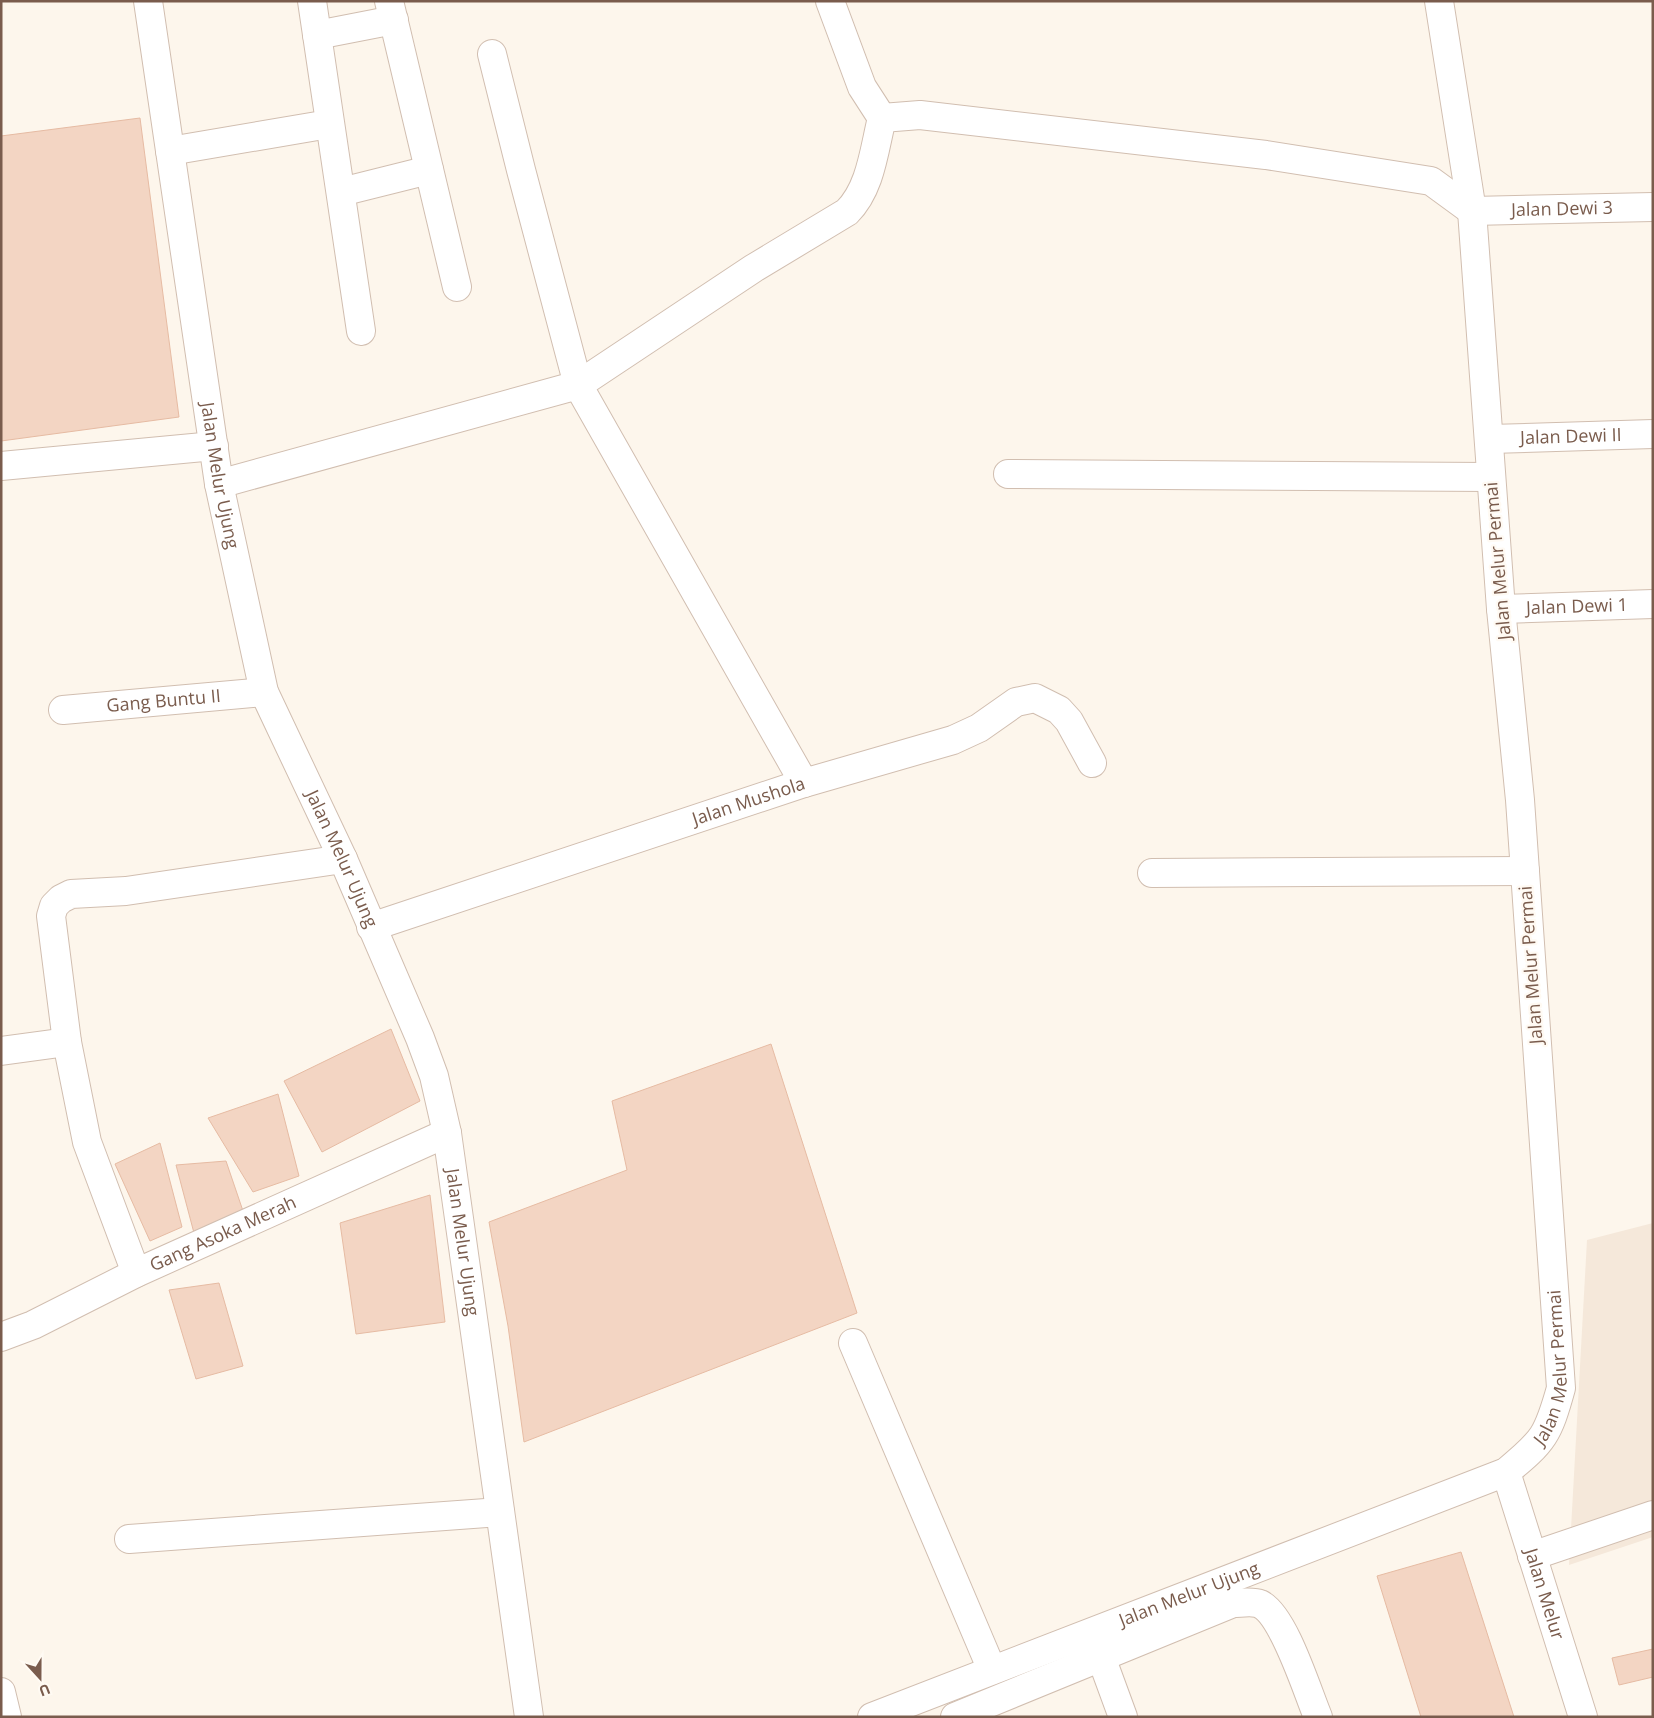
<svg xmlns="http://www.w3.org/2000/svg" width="1654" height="1718" font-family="'Open Sans',sans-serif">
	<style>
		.residential { fill: #f5e8da }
		.building { fill: #f3d5c3; stroke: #e6bba3 }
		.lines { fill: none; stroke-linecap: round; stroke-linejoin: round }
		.minor-casing { stroke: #d1beb0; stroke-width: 30 }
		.minor { stroke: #fff; stroke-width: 28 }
		.labels { text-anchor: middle; stroke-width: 4.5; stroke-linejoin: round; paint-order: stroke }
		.street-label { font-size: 18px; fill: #7a5c4d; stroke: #fffaf3 }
	</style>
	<rect width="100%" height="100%" fill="#fdf6ec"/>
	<polygon class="residential" points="1653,1223 1653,1537 1569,1565 1587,1240"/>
	<g class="building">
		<polygon points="140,118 179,417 1,441 1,136"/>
		<polygon points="391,1029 420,1101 322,1152 284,1081"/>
		<polygon points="771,1044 857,1313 524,1442 508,1326 489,1222 627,1170 612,1101"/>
		<polygon points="278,1094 299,1176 253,1192 208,1118"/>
		<polygon points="160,1143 182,1227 150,1241 115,1164"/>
		<polygon points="226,1161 243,1211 194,1233 176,1165"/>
		<polygon points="430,1195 445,1322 356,1334 340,1223"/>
		<polygon points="219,1283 243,1366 196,1379 169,1290"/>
		<polygon points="1461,1552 1514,1717 1421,1717 1377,1576"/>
		<polygon points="1653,1649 1653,1677 1619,1685 1612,1658"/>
	</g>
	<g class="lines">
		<g class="minor-casing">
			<g id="minor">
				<path id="s1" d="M148 1 219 484 264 692 343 859 420 1038 434 1076 447 1133 529 1717"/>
				<polyline points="312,1 361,331"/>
				<polyline points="389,1 457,287"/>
				<polyline points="830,1 862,87 882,118"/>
				<polyline points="317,35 394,20"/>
				<polyline points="492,54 521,170 578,385 804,783"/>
				<polyline points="170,151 329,124"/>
				<polyline points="341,192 429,170"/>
				<path id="s2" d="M1472 211 1653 207"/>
				<path id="s3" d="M1490 439 1653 434"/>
				<polyline points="1,466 214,446"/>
				<polyline points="1008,474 1491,477"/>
				<path d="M219 484 578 385 754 268 847 212C871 188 874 150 882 118L920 115 1266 155 1431 181 1472 211"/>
				<path id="s4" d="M1501 609 1653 604"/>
				<path id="s5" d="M63 710 264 692"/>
				<polyline points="1152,873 1525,871"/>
				<path id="s6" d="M371 927 804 783 953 740 979 728 1016 702 1035 698 1059 710 1069 721 1092 763"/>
				<polyline points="1,1051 67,1042"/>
				<polyline points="136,1273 87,1142 67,1042 51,916 54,906 61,899 71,894 126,891 343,859"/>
				<path id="s7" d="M1 1337 33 1325 136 1273 447 1133"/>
				<polyline points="853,1343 992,1670"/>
				<path id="s8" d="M1506 1472 1583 1717"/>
				<polyline points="129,1539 500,1512"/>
				<polyline points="1532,1556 1653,1515"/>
				<polyline points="1101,1657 1123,1717"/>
				<polyline points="1,1692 7,1717"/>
				<path id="s9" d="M872 1717 1506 1472C1544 1441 1548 1435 1561 1388L1520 800 1501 609 1472 211 1439 1"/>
				<path d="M955 1717 1233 1603C1241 1603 1253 1601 1260 1604 1284 1615 1307 1691 1318 1717"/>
			</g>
		</g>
		<use href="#minor" class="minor"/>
	</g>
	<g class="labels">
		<g class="street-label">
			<text dy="6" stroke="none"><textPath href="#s2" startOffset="90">Jalan Dewi 3</textPath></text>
			<text dy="6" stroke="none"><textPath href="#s3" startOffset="81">Jalan Dewi II</textPath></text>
			<text dy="6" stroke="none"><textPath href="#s1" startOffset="480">Jalan Melur Ujung</textPath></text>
			<text transform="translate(1498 561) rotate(-95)" y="6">Jalan Melur Permai</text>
			<text dy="6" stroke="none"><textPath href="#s4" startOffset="76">Jalan Dewi 1</textPath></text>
			<text dy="6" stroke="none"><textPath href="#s5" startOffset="101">Gang Buntu II</textPath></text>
			<text dy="6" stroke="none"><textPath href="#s6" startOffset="398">Jalan Mushola</textPath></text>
			<text dy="6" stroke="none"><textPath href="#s1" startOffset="885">Jalan Melur Ujung</textPath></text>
			<text transform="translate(1531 965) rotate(-94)" y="6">Jalan Melur Permai</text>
			<text dy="6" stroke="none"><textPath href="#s7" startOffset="245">Gang Asoka Merah</textPath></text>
			<text dy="6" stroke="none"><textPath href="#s1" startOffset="1290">Jalan Melur Ujung</textPath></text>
			<text dy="6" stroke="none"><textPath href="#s9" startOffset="802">Jalan Melur Permai</textPath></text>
			<text dy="6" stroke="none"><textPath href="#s9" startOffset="340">Jalan Melur Ujung</textPath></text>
			<text dy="6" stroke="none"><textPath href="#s8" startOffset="128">Jalan Melur</textPath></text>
		</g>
	</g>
	<rect width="1654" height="1718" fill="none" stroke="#7a5c4d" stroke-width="5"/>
	<g transform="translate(40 1678) rotate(159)" stroke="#fffaf3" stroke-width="4" paint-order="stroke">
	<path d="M0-4L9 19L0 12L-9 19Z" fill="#7a5c4d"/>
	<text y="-8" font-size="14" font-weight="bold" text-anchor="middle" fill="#7a5c4d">U</text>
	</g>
</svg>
